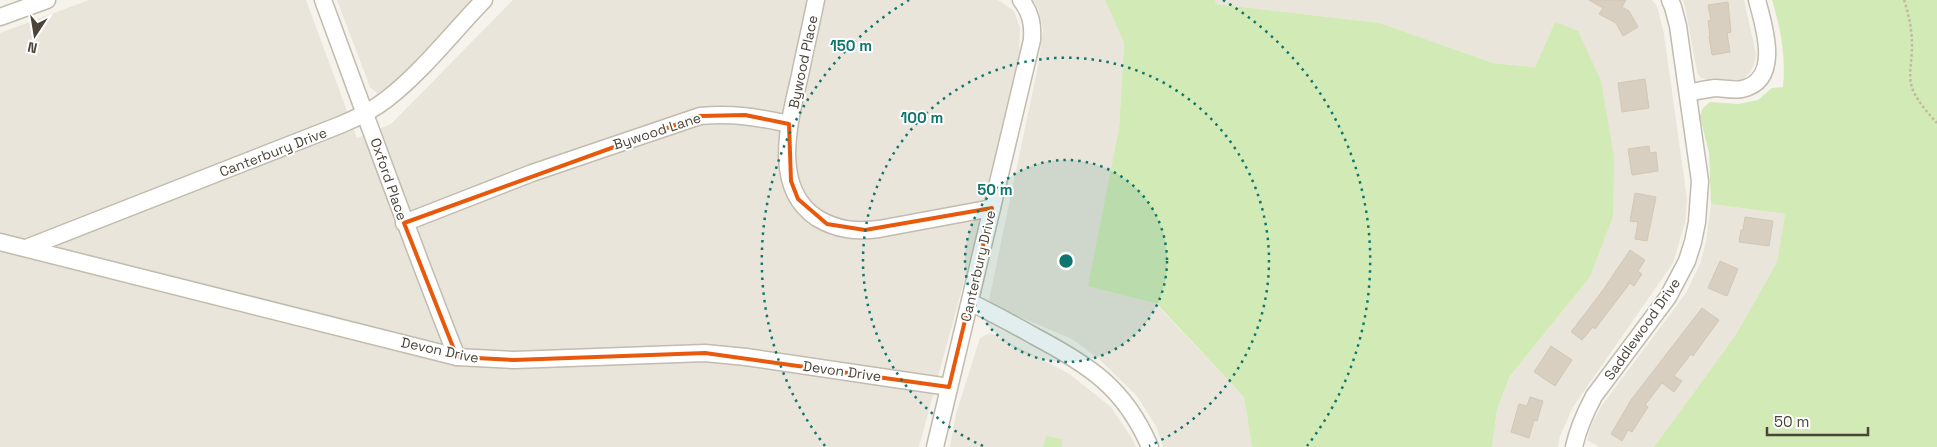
<svg xmlns="http://www.w3.org/2000/svg" width="1937" height="447" font-family="'Space Grotesk',sans-serif">
	<style>
		.residential { fill: #eae5da }
		.green { fill: #d2eab5 }
		.building { fill: #d8cfc1; stroke: #d3c7b4 }
		.lines { fill: none; stroke-linecap: round; stroke-linejoin: round }
		.street-casing { stroke: #c2bbae; stroke-width: 19 }
		.path { stroke: #c4b79f; stroke-width: 2.5; stroke-dasharray: 2.5 2.5; stroke-linecap: butt }
		.street { stroke: #fff; stroke-width: 16 }
		.marked { fill: none; stroke: #e8590c; stroke-width: 4; stroke-linejoin: round }
		.ring { fill: none; stroke: #0f766e; stroke-width: 2.5; stroke-dasharray: 2.5 5 }
		.labels { text-anchor: middle; stroke-width: 4; stroke-linejoin: round; paint-order: stroke }
		.street-label { font-size: 14px; fill: #4b4439; stroke: #fff }
		.centre { fill: #0f766e; stroke: #fff; stroke-width: 2.5 }
		.ring-label { font-size: 15px; text-anchor: middle; font-weight: bold; fill: #0f766e; stroke: #fff; stroke-width: 4; stroke-linejoin: round; paint-order: stroke }
	</style>
	<rect width="100%" height="100%" fill="#f6f3ec"/>
	<g class="residential">
		<polygon points="89,0 306,0 357,138 391,124 513,0 998,0 1014,11 1020,28 1019,54 975,241 919,447 0,447 0,33"/>
		<polygon points="337,0 473,0 391,89 378,94 370,87"/>
		<polygon points="1033,0 1105,0 1124,43 1119,128 1089,286 1156,304 1244,397 1252,447 1163,447 1156,426 1137,396 1099,359 1072,339 996,307 989,300 1039,61 1043,29 1038,8"/>
		<polygon points="1216,0 1652,0 1657,6 1664,34 1687,199 1685,223 1673,263 1573,407 1560,436 1558,447 1492,447 1497,410 1510,376 1590,277 1555,22 1535,67 1493,63 1380,23 1215,4"/>
		<polygon points="1683,0 1744,0 1756,54 1755,61 1751,71 1744,79 1735,82 1710,80 1701,78 1697,72 1685,6"/>
		<polygon points="1711,204 1785,214 1777,262 1735,336 1654,447 1599,447 1587,440 1591,426 1602,405 1686,293 1700,264 1706,242"/>
		<polygon points="990,333 1068,373 1111,407 1133,440 1136,447 1062,447 1062,439 1046,437 1043,447 950,447 956,414 980,338"/>
	</g>
	<g class="green">
		<polygon points="1105,0 1216,0 1215,4 1380,23 1493,63 1535,67 1555,22 1578,31 1601,81 1614,157 1613,216 1590,277 1510,376 1497,410 1492,447 1252,447 1244,397 1157,304 1088,286 1119,128 1124,43"/>
		<path d="M1772 0H1937V447H1654L1735 336 1777 262 1785 214 1711 204 1709 153 1700 116 1703 108 1710 102 1738 104 1758 100 1772 88 1783 87C1786 57 1781 30 1772 0Z"/>
		<polygon points="1046,436 1062,439 1062,447 1043,447"/>
	</g>
	<g class="building">
		<polygon points="1589,0 1626,0 1622,7 1629,11 1638,27 1623,36 1616,23 1599,14 1603,8"/>
		<polygon points="1728,2 1731,32 1727,33 1730,52 1712,55 1709,36 1710,36 1708,21 1711,20 1708,5"/>
		<polygon points="1645,79 1649,108 1622,112 1618,83"/>
		<polygon points="1649,146 1650,153 1656,152 1658,171 1632,175 1628,149"/>
		<polygon points="1635,193 1656,197 1647,241 1635,239 1638,222 1630,221"/>
		<polygon points="1745,217 1773,221 1769,246 1739,242 1741,230 1743,230"/>
		<polygon points="1630,250 1645,260 1638,271 1642,274 1634,286 1630,283 1595,329 1593,327 1582,340 1571,332 1603,290"/>
		<polygon points="1720,261 1738,269 1727,296 1708,288"/>
		<polygon points="1702,308 1719,320 1693,356 1691,354 1674,376 1682,381 1674,392 1662,383 1645,405 1648,407 1632,432 1628,430 1622,441 1611,434 1631,400"/>
		<polygon points="1551,346 1572,360 1555,386 1534,372"/>
		<polygon points="1530,397 1543,401 1537,421 1534,420 1529,438 1511,432 1519,404 1527,406"/>
	</g>
	<g class="lines">
		<g class="street-casing">
			<g id="street">
				<path d="M323 0C367 119 410 239 457 357"/>
				<path d="M816 0C811 25 805 50 800 75 790 119 770 187 817 218 837 230 856 232 879 229L992 208"/>
				<polyline points="0,17 47,0"/>
				<path d="M1688 93C1697 91 1706 89 1715 88 1723 88 1734 91 1742 89 1782 80 1764 26 1757 0"/>
				<path d="M404 223 532 173 700 116C732 113 757 117 789 124"/>
				<polyline points="0,242 457,357 514,360 705,353 746,357 949,387"/>
				<path d="M26 248 340 125C357 118 373 110 387 99 423 71 452 33 484 0"/>
				<path d="M970 302C992 313 1013 324 1034 336 1089 365 1125 388 1150 447"/>
				<path d="M935 447 1032 40C1033 24 1031 13 1021 0"/>
				<path d="M1574 447C1578 428 1585 413 1594 396L1668 297 1687 261 1693 242 1697 222 1700 181 1678 26 1673 7 1670 0"/>
			</g>
		</g>
		<path class="path" d="M1904 0C1909 15 1912 30 1912 46 1912 60 1908 75 1912 88 1917 101 1928 113 1937 123"/>
		<use href="#street" class="street"/>
	</g>
	<path class="marked" d="M745 115 789 124 791 181 798 199 827 224 865 230 992 208 949 387 705 353 514 360 457 357 404 223 700 116Z"/>
	<circle cx="1066" cy="261" r="101" fill="#0f766e" fill-opacity=".12"/>
	<g class="ring">
		<circle cx="1066" cy="261" r="101"/>
		<path d="M983 446A203 203 0 1 1 1149 446"/>
		<path d="M825 446A304 304 0 0 1 909 0M1223 0A304 304 0 0 1 1307 446"/>
	</g>
	<g class="labels">
		<g class="street-label">
			<text transform="translate(803 62) rotate(-78)" y="5">Bywood Place</text>
			<text transform="translate(657 131) rotate(-18)" y="5">Bywood Lane</text>
			<text transform="translate(273 152) rotate(-21)" y="5">Canterbury Drive</text>
			<text transform="translate(389 179) rotate(71)" y="5">Oxford Place</text>
			<text transform="translate(978 266) rotate(-77)" y="5">Canterbury Drive</text>
			<text transform="translate(1642 329) rotate(-55)" y="5">Saddlewood Drive</text>
			<text transform="translate(440 350) rotate(12)" y="5">Devon Drive</text>
			<text transform="translate(842 371) rotate(8)" y="5">Devon Drive</text>
		</g>
	</g>
	<circle cx="1066" cy="261" r="8" class="centre"/>
	<g class="ring-label">
		<text x="851" y="51">150 m</text>
		<text x="922" y="123">100 m</text>
		<text x="995" y="195">50 m</text>
	</g>
	<g transform="translate(35 35) rotate(192)" stroke="#ffffff" stroke-width="4" paint-order="stroke">
	<path d="M0-4L9 19L0 12L-9 19Z" fill="#4b4439"/>
	<text y="-8" font-size="14" font-weight="bold" text-anchor="middle" fill="#4b4439">N</text>
	</g>
	<path d="M1767 427v8h101v-8" fill="none" stroke="#4b4439" stroke-width="2.5"/>
	<text x="1774" y="427" font-size="15" fill="#4b4439" stroke="#ffffff" stroke-width="4" paint-order="stroke">50 m</text>
</svg>
